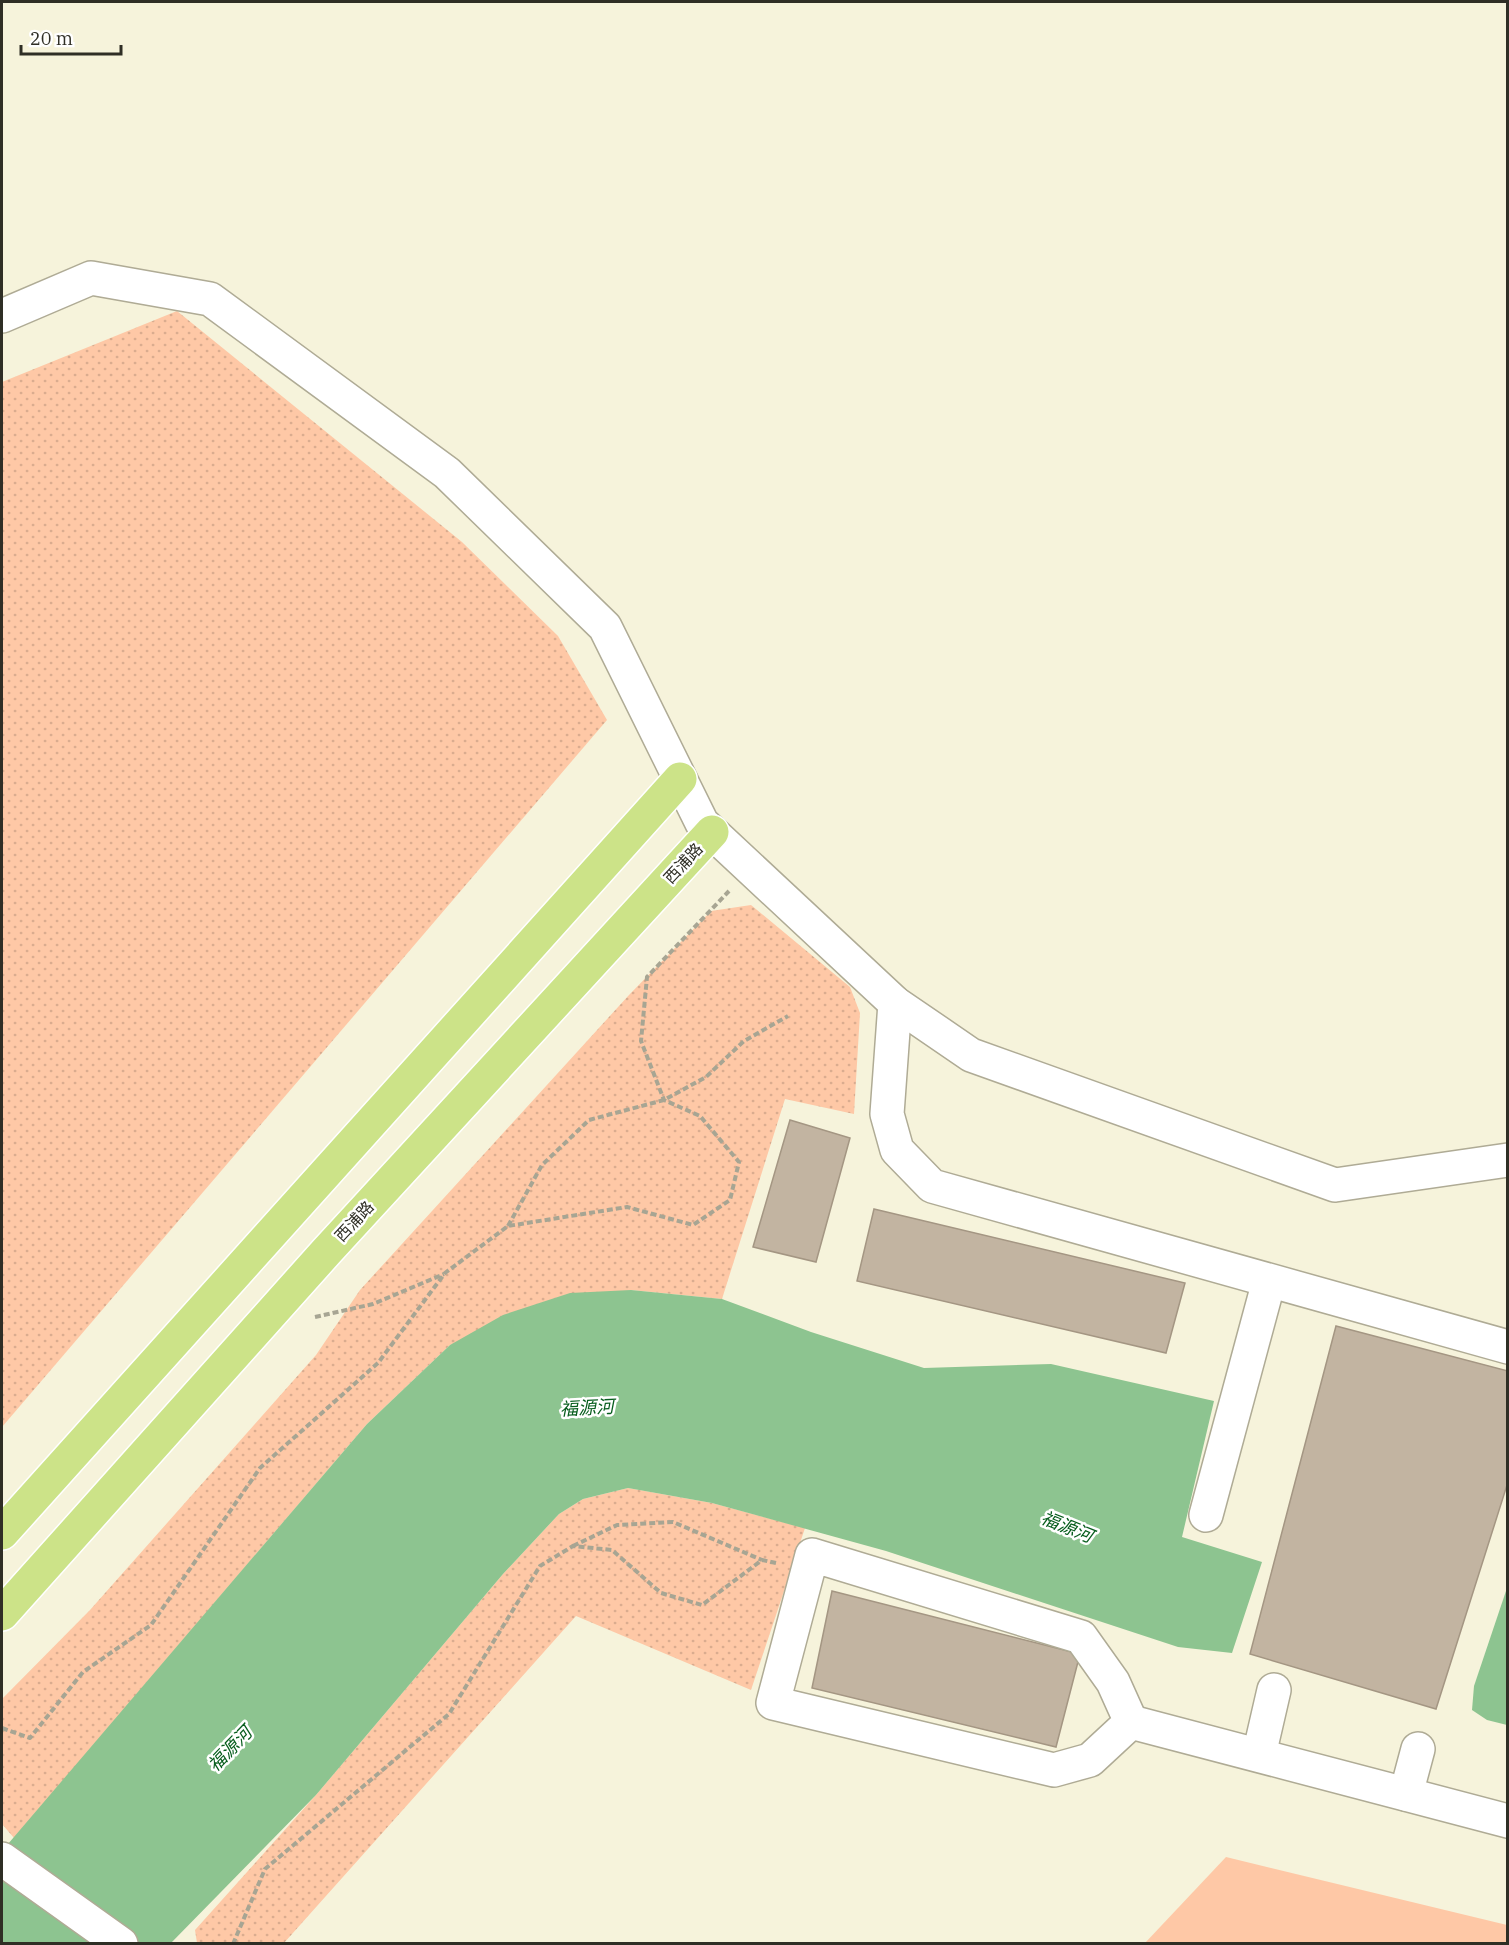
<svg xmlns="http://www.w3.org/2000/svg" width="1509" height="1945" font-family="'IBM Plex Serif','Noto Sans SC',serif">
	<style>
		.grass { fill: url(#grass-dots) }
		.pitch { fill: #fec8a6 }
		.water { fill: #8dc490 }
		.building { fill: #c2b4a1; stroke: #a49683; stroke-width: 1.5 }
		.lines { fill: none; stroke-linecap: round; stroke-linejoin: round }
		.minor-casing { stroke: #afab95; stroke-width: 36 }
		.major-casing { stroke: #fff; stroke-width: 36 }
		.path { stroke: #a7a593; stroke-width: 4; stroke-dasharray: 6 3; stroke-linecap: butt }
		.minor { stroke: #fff; stroke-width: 33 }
		.major { stroke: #cce388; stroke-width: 33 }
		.labels { text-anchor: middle; stroke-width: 5; stroke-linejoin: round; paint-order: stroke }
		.street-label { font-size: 16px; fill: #2f2e25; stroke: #fff }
		.water-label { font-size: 18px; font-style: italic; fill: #075d1d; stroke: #fff }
	</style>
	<defs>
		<pattern id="grass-dots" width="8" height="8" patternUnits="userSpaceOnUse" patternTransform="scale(1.5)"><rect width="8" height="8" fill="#fec8a6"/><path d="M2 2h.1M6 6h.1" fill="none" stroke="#daac8f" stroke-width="1.8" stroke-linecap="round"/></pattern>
	</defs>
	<rect width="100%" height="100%" fill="#f6f3db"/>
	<g class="grass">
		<polygon points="177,311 462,542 558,636 607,720 2,1427 2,382"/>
		<polygon points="751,905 850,987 860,1013 854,1114 785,1099 722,1299 631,1290 450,1345 367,1424 14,1838 2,1824 2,1699 90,1610 316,1355 360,1290 629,995 711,911"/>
		<polygon points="628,1488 712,1503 805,1528 751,1690 576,1616 284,1943 197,1943 195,1930 316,1795 503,1574 559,1514 583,1499"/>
	</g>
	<polygon class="pitch" points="1226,1857 1507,1925 1507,1943 1145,1943"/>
	<g class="water">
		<polygon points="631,1290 722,1299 811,1332 924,1368 1051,1364 1214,1401 1182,1537 1262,1562 1232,1653 1178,1647 886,1551 712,1503 628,1488 583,1499 559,1514 503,1574 316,1795 171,1943 2,1943 2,1851 367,1424 450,1345 503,1315 570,1293"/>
		<polygon points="1507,1588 1507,1725 1487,1720 1472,1710 1474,1686"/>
	</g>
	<g class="building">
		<polygon points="790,1120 850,1138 816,1262 753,1247"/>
		<polygon points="874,1209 1185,1283 1166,1353 857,1281"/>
		<polygon points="1336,1326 1508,1371 1508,1482 1436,1709 1250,1654"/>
		<polygon points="832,1591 1080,1654 1056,1747 812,1688"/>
	</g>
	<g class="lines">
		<g class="minor-casing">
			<g id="minor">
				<polyline points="2,316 91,278 210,299 447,473 605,627 702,823 895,1003 971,1055 1335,1185 1508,1160"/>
				<polyline points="895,1003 887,1114 897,1150 932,1186 1508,1347"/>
				<polyline points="1206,1515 1269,1281"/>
				<polygon points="812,1555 1081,1637 1113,1682 1131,1722 1090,1760 1054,1770 773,1703"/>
				<polyline points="1131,1722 1508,1821"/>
				<polyline points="1259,1755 1274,1690"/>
				<polyline points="1406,1794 1418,1749"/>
				<polyline points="2,1859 121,1944"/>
			</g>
		</g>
		<g class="major-casing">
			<g id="major">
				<polyline points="2,1533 680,779"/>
				<polyline points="2,1614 326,1252 712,832"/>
			</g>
		</g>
		<g class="path">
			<polyline points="508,1226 542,1165 589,1120 664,1100 706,1077 744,1041 788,1016"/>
			<polyline points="315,1317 373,1304 444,1274"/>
			<polyline points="573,1546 617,1525 673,1522 762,1560"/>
			<polyline points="2,1728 30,1738 83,1672 151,1625 260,1468 378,1363 445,1273 508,1226 627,1207 693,1225 730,1200 739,1162 700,1116 664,1100 641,1041 647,977 729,891"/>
			<polyline points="233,1944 265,1869 449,1714 540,1566 573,1546 612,1550 661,1593 702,1605 762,1560 776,1563"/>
		</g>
		<use href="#minor" class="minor"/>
		<use href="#major" class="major"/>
	</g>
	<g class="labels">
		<g class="street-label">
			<text transform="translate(683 863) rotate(-47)" y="6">西浦路</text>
			<text transform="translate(354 1221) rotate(-47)" y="6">西浦路</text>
		</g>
		<g class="water-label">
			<text transform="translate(587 1408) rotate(-3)" y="6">福源河</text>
			<text transform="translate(1067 1527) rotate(22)" y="6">福源河</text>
			<text transform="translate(230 1749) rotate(-46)" y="6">福源河</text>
		</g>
	</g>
	<rect width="1509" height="1945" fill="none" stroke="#2f2e25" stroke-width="6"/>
	<path d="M21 45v9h100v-9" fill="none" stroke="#2f2e25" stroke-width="3"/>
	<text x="30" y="45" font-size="18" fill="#2f2e25" stroke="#ffffff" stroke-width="4.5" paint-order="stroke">20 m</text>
</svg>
